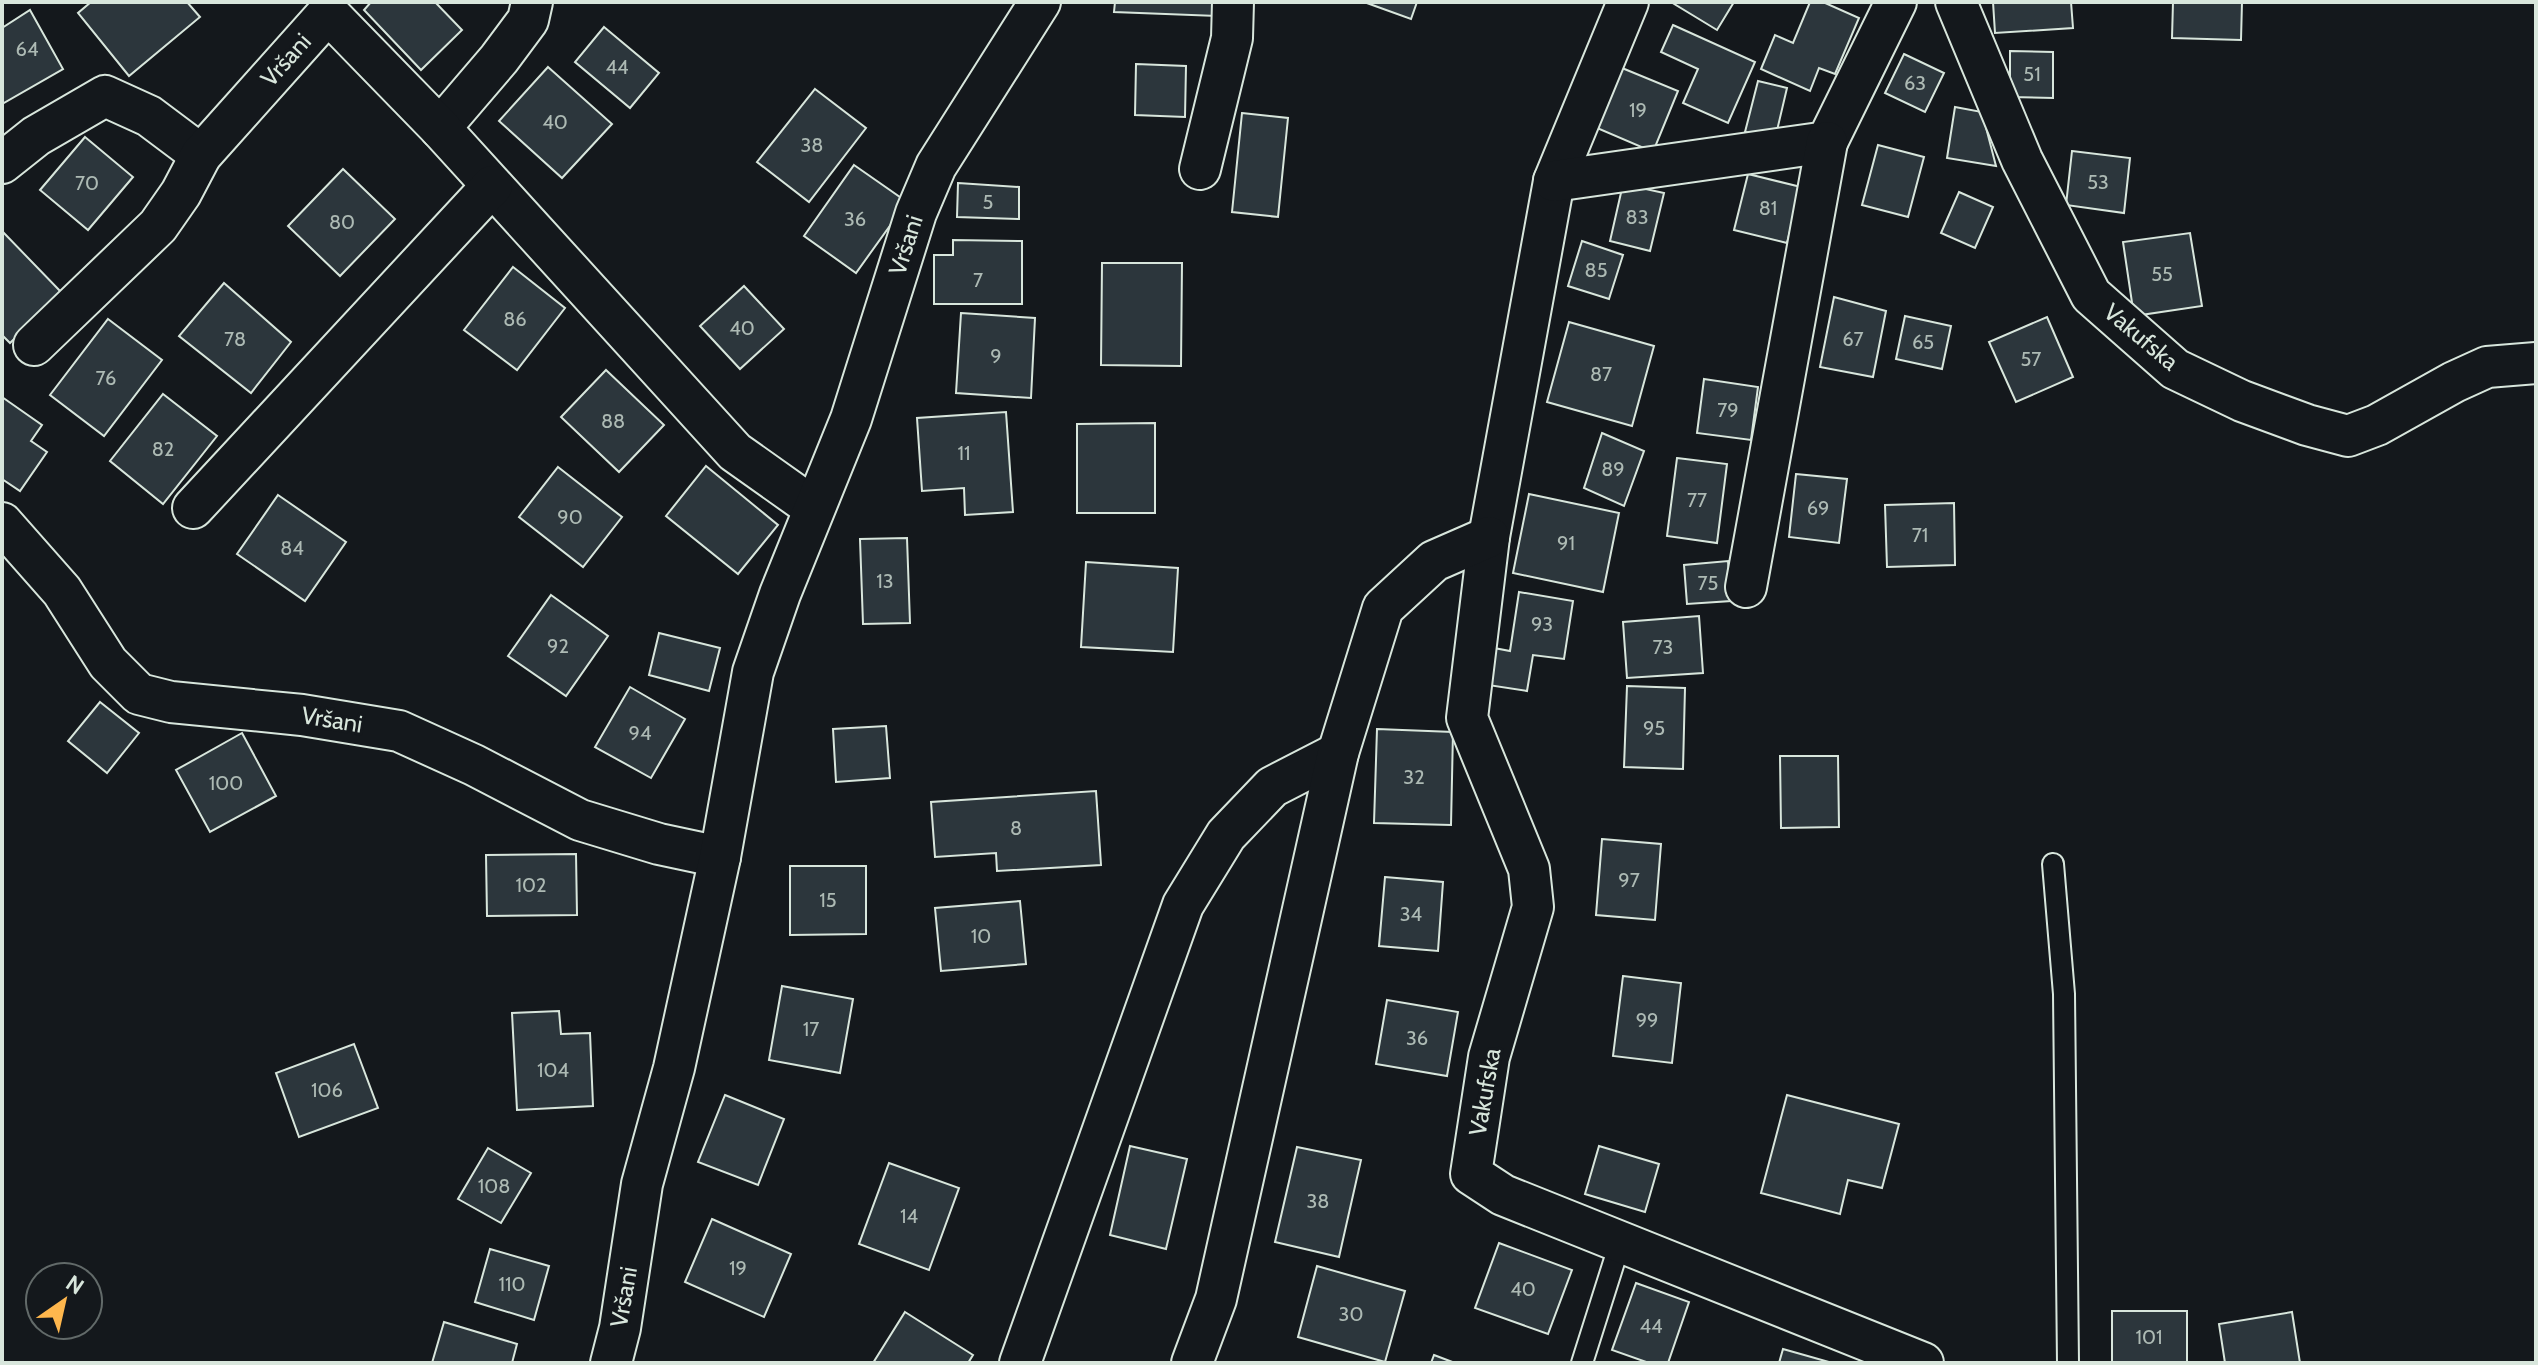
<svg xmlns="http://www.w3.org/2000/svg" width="2538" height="1365" font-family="Cabin,sans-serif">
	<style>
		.building { fill: #2c363c; stroke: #d8e6dc; stroke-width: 2 }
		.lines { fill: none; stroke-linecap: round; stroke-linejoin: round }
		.service-casing { stroke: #d8e6dc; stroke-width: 24 }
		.minor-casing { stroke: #d8e6dc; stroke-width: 44 }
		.service { stroke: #14181c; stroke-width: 20 }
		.minor { stroke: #14181c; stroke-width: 40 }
		.labels { text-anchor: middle; stroke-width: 6; stroke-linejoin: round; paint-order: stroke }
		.number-label { font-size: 20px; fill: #adbab4 }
		.street-label { font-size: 24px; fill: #d8e6dc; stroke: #14181c }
	</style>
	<rect width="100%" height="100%" fill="#14181c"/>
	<g class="building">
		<polygon points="91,2 187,2 200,17 129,76 78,13"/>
		<polygon points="371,2 435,2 462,30 421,70 364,10"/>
		<polygon points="1115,2 1217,2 1217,16 1114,12"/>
		<polygon points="1364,2 1417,2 1411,19"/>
		<polygon points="1671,2 1734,2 1717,30"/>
		<polygon points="1810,2 1823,2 1859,18 1835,74 1819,68 1810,91 1761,69 1775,35 1793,43"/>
		<polygon points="1993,2 2071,2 2073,28 1995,33"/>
		<polygon points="2173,2 2242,2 2241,40 2172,38"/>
		<polygon points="30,10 63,69 2,104 2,28"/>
		<polygon points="1673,25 1755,62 1728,123 1683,103 1698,69 1661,52"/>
		<polygon points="604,27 659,73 630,108 575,62"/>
		<polygon points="2010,51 2053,52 2053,98 2010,97"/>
		<polygon points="1904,54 1944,73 1925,112 1885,93"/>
		<polygon points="1136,64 1186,66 1185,117 1135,115"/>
		<polygon points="548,67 612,124 562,178 499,121"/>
		<polygon points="1622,68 1678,91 1653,152 1597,128"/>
		<polygon points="1758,81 1787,88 1775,139 1745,132"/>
		<polygon points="815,89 866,128 809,202 757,162"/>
		<polygon points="1955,107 1982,112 1996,166 1947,158"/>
		<polygon points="1242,113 1288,118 1278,217 1232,212"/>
		<polygon points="85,137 133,177 88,230 40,190"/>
		<polygon points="1878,145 1924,157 1908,217 1862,205"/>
		<polygon points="2072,151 2130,158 2124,213 2066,205"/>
		<polygon points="854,165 907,202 856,273 804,236"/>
		<polygon points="343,169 395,219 340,276 288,226"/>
		<polygon points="1748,174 1801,187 1787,243 1734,230"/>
		<polygon points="958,183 1019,187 1019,219 957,217"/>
		<polygon points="1623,184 1664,193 1650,251 1610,241"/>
		<polygon points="1959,192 1993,207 1975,248 1941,233"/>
		<polygon points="2,231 62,293 10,343 2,335"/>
		<polygon points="2190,233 2202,306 2134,316 2123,242"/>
		<polygon points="953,240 1022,241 1022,304 934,304 934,255 953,255"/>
		<polygon points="1582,241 1623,255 1609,299 1568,286"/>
		<polygon points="1102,263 1182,263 1181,366 1101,365"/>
		<polygon points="513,267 565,308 517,370 464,330"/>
		<polygon points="224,283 291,342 251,393 179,336"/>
		<polygon points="744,286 784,329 740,369 700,326"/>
		<polygon points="1834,297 1886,311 1873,377 1820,367"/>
		<polygon points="961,313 1035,318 1031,398 956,393"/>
		<polygon points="1905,316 1951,326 1942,369 1896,359"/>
		<polygon points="2047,317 2073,377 2016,402 1989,342"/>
		<polygon points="108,319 162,360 104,436 50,395"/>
		<polygon points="1569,322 1654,346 1632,426 1547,402"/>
		<polygon points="606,370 664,425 619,472 561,417"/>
		<polygon points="1704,379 1758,387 1751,440 1697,433"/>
		<polygon points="163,394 217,436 163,504 110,461"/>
		<polygon points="2,397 42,425 31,441 47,452 20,491 2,479"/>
		<polygon points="1006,412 1013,512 965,515 964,488 922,491 917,418"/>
		<polygon points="1155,423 1155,513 1077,513 1077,424"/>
		<polygon points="1602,433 1644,451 1624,506 1584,488"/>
		<polygon points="1677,458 1727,464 1717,543 1667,536"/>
		<polygon points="706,466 778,525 738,574 666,516"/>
		<polygon points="558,467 622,517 583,567 519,517"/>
		<polygon points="1796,474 1847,479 1839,543 1789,537"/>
		<polygon points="1529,494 1619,513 1603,592 1513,573"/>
		<polygon points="278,495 346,542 305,601 237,554"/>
		<polygon points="1954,503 1955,565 1887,567 1885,505"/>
		<polygon points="907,538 910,623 863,624 860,539"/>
		<polygon points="1728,561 1731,601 1687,604 1684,565"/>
		<polygon points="1086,562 1178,568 1173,652 1081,647"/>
		<polygon points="1519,592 1573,601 1564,659 1533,655 1527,691 1488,685 1494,648 1510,651"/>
		<polygon points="551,595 608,636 566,696 508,656"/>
		<polygon points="1699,616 1703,673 1627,678 1623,622"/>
		<polygon points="659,633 720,648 709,691 649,675"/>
		<polygon points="1627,686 1685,688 1683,769 1624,767"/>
		<polygon points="630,687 685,719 651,778 595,747"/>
		<polygon points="100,702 139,733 107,773 68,741"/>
		<polygon points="886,726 890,778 836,782 833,729"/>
		<polygon points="1377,729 1453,732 1451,825 1374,823"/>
		<polygon points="242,733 276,796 210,832 176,770"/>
		<polygon points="1780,756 1838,756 1839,827 1781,828"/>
		<polygon points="1096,791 1101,865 997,871 996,853 935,857 931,802"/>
		<polygon points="1602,839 1661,844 1655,920 1596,915"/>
		<polygon points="576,854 577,915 487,916 486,855"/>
		<polygon points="790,866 866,866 866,934 790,935"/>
		<polygon points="1385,877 1443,882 1438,951 1379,946"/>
		<polygon points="1020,901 1026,964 941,971 935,908"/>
		<polygon points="1623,976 1681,983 1672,1063 1613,1056"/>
		<polygon points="782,986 853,999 840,1073 769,1060"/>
		<polygon points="1387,1000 1458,1012 1447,1076 1376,1064"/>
		<polygon points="559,1011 561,1034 590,1033 593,1106 517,1110 512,1013"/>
		<polygon points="354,1044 378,1108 299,1137 276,1073"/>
		<polygon points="725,1095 784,1119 758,1185 698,1162"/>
		<polygon points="1787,1095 1899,1124 1882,1188 1848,1180 1840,1214 1761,1193"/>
		<polygon points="1130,1146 1187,1159 1166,1249 1110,1235"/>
		<polygon points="1599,1146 1659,1164 1645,1212 1585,1194"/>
		<polygon points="1297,1147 1361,1160 1339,1257 1275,1242"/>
		<polygon points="488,1148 531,1173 501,1223 458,1199"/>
		<polygon points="889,1163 959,1188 929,1270 859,1244"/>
		<polygon points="712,1219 791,1254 764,1317 685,1282"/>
		<polygon points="1499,1243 1572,1270 1548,1334 1475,1308"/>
		<polygon points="490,1249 549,1266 534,1320 475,1302"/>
		<polygon points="1317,1266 1405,1291 1385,1362 1298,1337"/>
		<polygon points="1636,1283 1689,1302 1668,1363 1649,1363 1612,1350"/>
		<rect x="2112" y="1311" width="75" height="52"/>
		<polygon points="905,1312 973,1355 968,1363 873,1363"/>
		<polygon points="2292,1312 2300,1363 2225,1363 2219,1324"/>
		<polygon points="444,1322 517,1344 512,1363 432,1363"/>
		<polygon points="1783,1349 1829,1362 1829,1363 1779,1363"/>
		<polygon points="1434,1355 1455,1363 1431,1363"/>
	</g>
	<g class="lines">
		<g class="service-casing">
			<g id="service">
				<polyline points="2053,864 2064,994 2068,1363"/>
				<polyline points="1582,1363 1620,1243"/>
			</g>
		</g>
		<g class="minor-casing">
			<g id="minor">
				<polyline points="1628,2 1554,181 1489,537 1467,718 1529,869 1533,907 1489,1057 1471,1174 1503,1195 1923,1363"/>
				<polyline points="1956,2 2022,160 2091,295 2175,369 2242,401 2307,425 2348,436 2377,425 2454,382 2487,367 2536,363"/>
				<polyline points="440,128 499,59 528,20 532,2"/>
				<polyline points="2,163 36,136 105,96 149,116 201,155"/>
				<polyline points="1200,169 1232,38 1233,2"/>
				<polyline points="1554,181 1827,142 1896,2"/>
				<polyline points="34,345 158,226 181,193 201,155 328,13 440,128 735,452 814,508"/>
				<polyline points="193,508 492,186"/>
				<polyline points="2,523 62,591 108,663 139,694 171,702 302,715 399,731 474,765 580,820 659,844 720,857"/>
				<polyline points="1746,587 1827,142"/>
				<polyline points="611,1363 620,1328 642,1184 674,1068 720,857 753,672 780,594 851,419 916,213 936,166 1040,2"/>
				<polyline points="1020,1363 1183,905 1226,835 1272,787 1338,753"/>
				<polyline points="1192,1363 1216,1299 1338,753 1383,608 1434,561 1489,537"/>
			</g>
		</g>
		<use href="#service" class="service"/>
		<use href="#minor" class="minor"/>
	</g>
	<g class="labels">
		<g class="number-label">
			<text x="27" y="56">64</text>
			<text x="617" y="74">44</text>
			<text x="2032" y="81">51</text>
			<text x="1915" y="90">63</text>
			<text x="1638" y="117">19</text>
			<text x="555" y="129">40</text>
			<text x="812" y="152">38</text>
			<text x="2098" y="189">53</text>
			<text x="87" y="190">70</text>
			<text x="988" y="209">5</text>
			<text x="1768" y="215">81</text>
			<text x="1637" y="224">83</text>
			<text x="855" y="226">36</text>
			<text x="342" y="229">80</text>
			<text x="1596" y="277">85</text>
			<text x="2162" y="281">55</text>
			<text x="978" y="287">7</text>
			<text x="515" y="326">86</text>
			<text x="742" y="335">40</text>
			<text x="235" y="346">78</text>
			<text x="1853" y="346">67</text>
			<text x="1923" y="349">65</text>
			<text x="996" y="363">9</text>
			<text x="2031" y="366">57</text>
			<text x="1601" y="381">87</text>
			<text x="106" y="385">76</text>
			<text x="1728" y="417">79</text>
			<text x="613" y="428">88</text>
			<text x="163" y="456">82</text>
			<text x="964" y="460">11</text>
			<text x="1613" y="476">89</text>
			<text x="1697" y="507">77</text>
			<text x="1818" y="515">69</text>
			<text x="570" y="524">90</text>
			<text x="1920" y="542">71</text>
			<text x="1566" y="550">91</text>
			<text x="292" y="555">84</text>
			<text x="885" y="588">13</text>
			<text x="1708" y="590">75</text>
			<text x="1542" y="631">93</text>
			<text x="558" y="653">92</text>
			<text x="1663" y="654">73</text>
			<text x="1654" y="735">95</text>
			<text x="640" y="740">94</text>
			<text x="1414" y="784">32</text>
			<text x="226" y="790">100</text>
			<text x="1016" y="835">8</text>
			<text x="1629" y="887">97</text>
			<text x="531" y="892">102</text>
			<text x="828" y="907">15</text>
			<text x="1411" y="921">34</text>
			<text x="981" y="943">10</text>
			<text x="1647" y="1027">99</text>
			<text x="811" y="1036">17</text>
			<text x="1417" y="1045">36</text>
			<text x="553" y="1077">104</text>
			<text x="327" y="1097">106</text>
			<text x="494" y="1193">108</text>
			<text x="1318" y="1208">38</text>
			<text x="909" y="1223">14</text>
			<text x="738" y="1275">19</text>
			<text x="512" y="1291">110</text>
			<text x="1523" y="1296">40</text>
			<text x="1351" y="1321">30</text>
			<text x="1651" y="1333">44</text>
			<text x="2149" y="1344">101</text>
		</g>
		<g class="street-label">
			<text transform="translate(286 60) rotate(-48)" y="8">Vršani</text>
			<text transform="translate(906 245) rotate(-72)" y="8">Vršani</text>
			<text transform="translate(2141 337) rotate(40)" y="8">Vakufska</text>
			<text transform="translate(332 720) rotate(9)" y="8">Vršani</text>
			<text transform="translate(1485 1092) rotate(-80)" y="8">Vakufska</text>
			<text transform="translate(624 1297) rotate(-80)" y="8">Vršani</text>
		</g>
	</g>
	<rect width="2538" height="1365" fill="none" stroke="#d8e6dc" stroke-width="8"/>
	<g transform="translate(64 1301) rotate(34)"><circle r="38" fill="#14181c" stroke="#626a69" stroke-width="2"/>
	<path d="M0-6L14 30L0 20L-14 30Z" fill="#ffb74d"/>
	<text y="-12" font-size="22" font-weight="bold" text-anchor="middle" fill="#d8e6dc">N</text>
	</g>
</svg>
